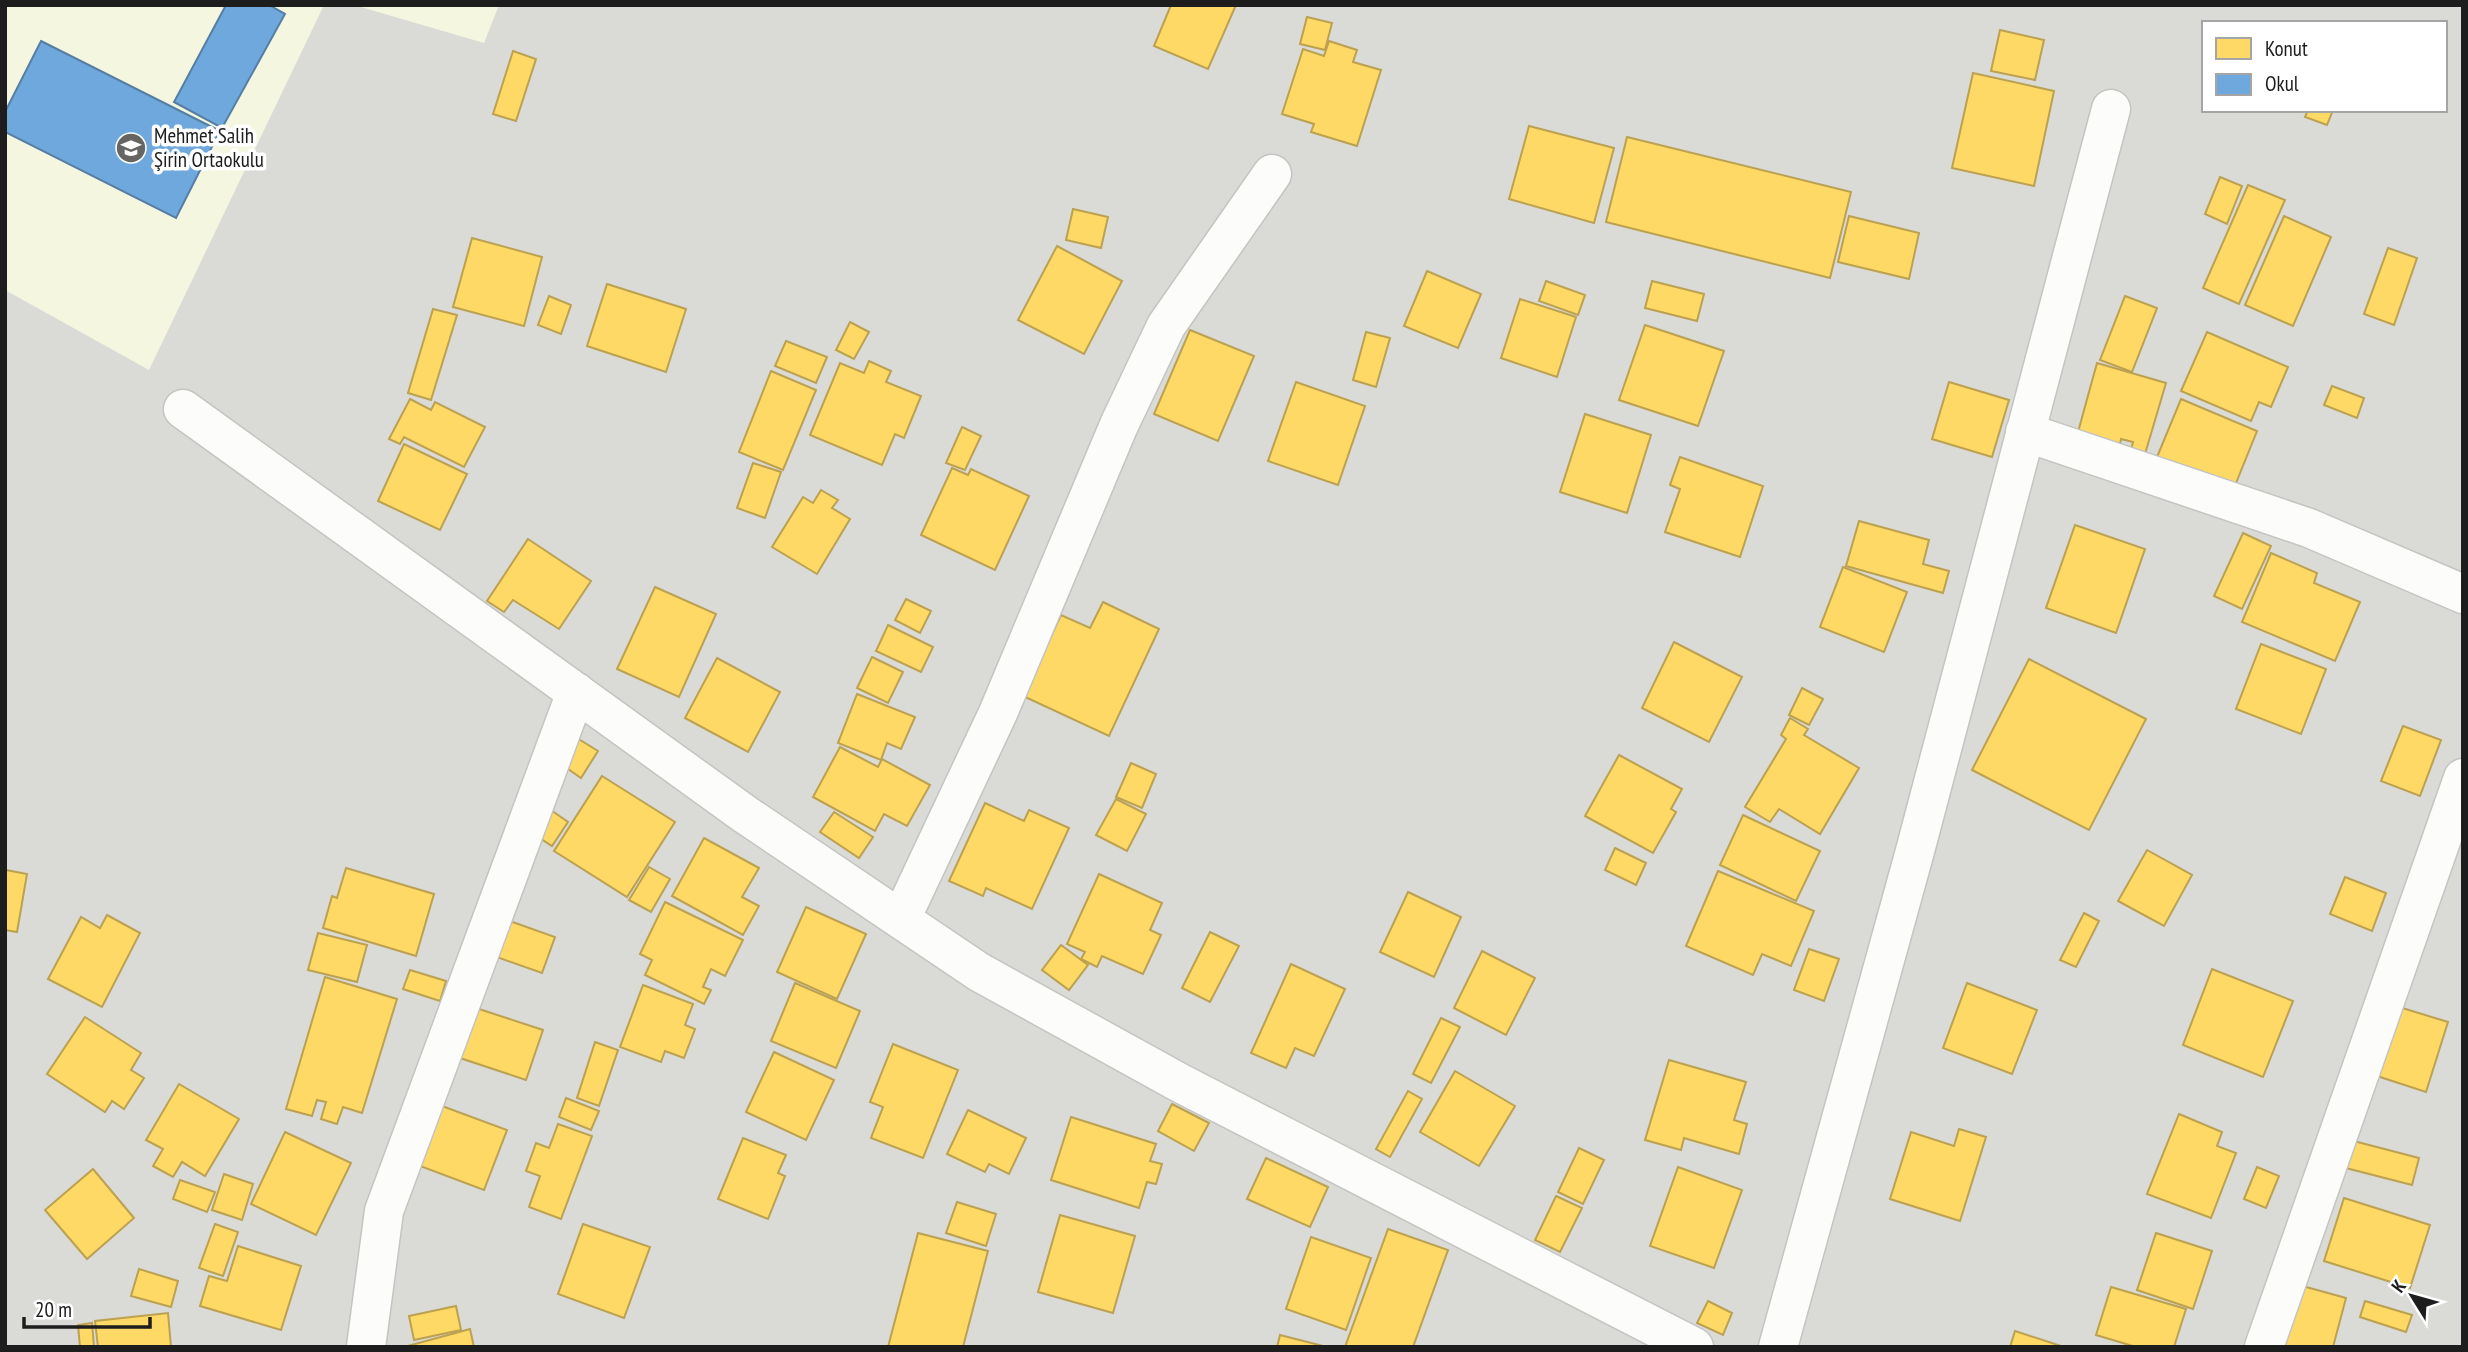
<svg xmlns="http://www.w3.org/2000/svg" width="2468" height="1352" font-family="'PT Sans Narrow',sans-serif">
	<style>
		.residential { fill: #dadad7; fill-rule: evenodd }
		.education { fill: #f4f6e0 }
		.homes { fill: #ffd966; stroke: #bba150; stroke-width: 2 }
		.schools { fill: #6fa8dc; stroke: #567ea3; stroke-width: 2 }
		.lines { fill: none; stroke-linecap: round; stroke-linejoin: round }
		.minor-casing { stroke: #c4c4c2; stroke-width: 41 }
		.minor { stroke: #fcfcfb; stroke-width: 38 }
		.labels { text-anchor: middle; stroke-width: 7; stroke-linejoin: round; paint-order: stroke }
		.poi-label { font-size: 21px; fill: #1d1d1d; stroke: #fff; text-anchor: start }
	</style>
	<rect width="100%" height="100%" fill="#ebebe6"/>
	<path class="residential" d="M5 5H2463V1347H5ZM2204 23H2445V110H2204Z"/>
	<g class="education">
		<polygon points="5,5 324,5 149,370 5,290"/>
		<polygon points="354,5 499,5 484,43"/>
	</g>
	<g class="homes">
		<polygon points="1171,5 1236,5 1208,69 1154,46"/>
		<polygon points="1307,17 1332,23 1325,50 1300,44"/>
		<polygon points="2000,30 2044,40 2035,80 1991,71"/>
		<polygon points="1329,41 1357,50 1353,62 1381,70 1357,146 1311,132 1314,124 1282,114 1303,49 1324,56"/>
		<polygon points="513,51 536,59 516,121 493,114"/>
		<polygon points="1973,73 2054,91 2034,186 1952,168"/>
		<polygon points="2308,110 2333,110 2327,125 2305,117"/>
		<polygon points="1529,126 1614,148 1594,223 1509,199"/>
		<polygon points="1627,137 1851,192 1830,278 1606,222"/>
		<polygon points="2220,177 2242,186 2227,224 2205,214"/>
		<polygon points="2248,185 2285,200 2239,304 2203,288"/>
		<polygon points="1073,209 1108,217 1101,248 1066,240"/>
		<polygon points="1849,216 1919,233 1909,279 1838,262"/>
		<polygon points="2284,216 2331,237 2293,326 2245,305"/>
		<polygon points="472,238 542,257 524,326 453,307"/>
		<polygon points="1057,246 1122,281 1084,354 1018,320"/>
		<polygon points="2388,248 2417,258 2394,325 2364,314"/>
		<polygon points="1427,271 1481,294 1458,348 1404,326"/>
		<polygon points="1546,281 1585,295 1578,315 1539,301"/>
		<polygon points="1652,281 1704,294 1697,321 1645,308"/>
		<polygon points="607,284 686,309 666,372 587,346"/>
		<polygon points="549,296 571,305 561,334 538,325"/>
		<polygon points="2125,296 2157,308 2132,372 2100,360"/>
		<polygon points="1520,299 1576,317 1557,377 1501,358"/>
		<polygon points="433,309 457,315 431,400 408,393"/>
		<polygon points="850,322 869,332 854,359 836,350"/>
		<polygon points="1645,325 1724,351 1698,426 1619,400"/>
		<polygon points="1190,330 1254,356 1218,441 1154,414"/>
		<polygon points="1366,332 1390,338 1376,387 1353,380"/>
		<polygon points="2207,332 2288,367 2271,407 2259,402 2251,421 2181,391"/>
		<polygon points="786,341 827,357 816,383 775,366"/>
		<polygon points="869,361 891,371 886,382 921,396 904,438 895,434 882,465 810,435 840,363 864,373"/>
		<polygon points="2097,363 2166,383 2145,454 2131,450 2133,442 2121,439 2120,444 2078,432"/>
		<polygon points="771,371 816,390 783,470 739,452"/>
		<polygon points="1296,382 1365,406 1338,485 1268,461"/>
		<polygon points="1949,382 2009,400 1992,457 1932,439"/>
		<polygon points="2332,386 2364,398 2357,418 2324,405"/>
		<polygon points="410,399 431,410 435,402 485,427 464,467 404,437 400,444 389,439"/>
		<polygon points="2181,399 2257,431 2234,488 2157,457"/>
		<polygon points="1585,414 1651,435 1627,513 1560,492"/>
		<polygon points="962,427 981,436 965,470 946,463"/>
		<polygon points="404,444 467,474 440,530 378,501"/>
		<polygon points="1680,457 1763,486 1740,557 1665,532 1680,489 1670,485"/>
		<polygon points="753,463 781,472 765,518 737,508"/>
		<polygon points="952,468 968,475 971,469 1029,496 995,570 921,535"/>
		<polygon points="821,490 838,500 832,508 850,519 817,574 772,547 803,497 813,503"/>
		<polygon points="1859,521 1929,540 1923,564 1949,571 1943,593 1846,566"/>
		<polygon points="2075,525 2145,549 2116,633 2046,608"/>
		<polygon points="2243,533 2271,546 2242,609 2214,596"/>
		<polygon points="528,539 591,581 559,629 513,600 504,612 487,601"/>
		<polygon points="2271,553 2317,573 2314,583 2360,602 2335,661 2242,622"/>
		<polygon points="1843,567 1907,592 1884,652 1820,627"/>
		<polygon points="655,587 716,614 679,697 617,669"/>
		<polygon points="906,599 931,611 920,633 895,620"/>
		<polygon points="1103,602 1159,629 1109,736 1023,696 1061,615 1090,628"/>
		<polygon points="888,625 933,647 921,672 876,651"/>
		<polygon points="1674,642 1742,677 1709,742 1642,708"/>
		<polygon points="2261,644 2326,669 2301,734 2236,709"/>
		<polygon points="872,657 903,672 888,703 857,688"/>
		<polygon points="717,658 780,692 748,752 685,718"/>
		<polygon points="2029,659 2146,719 2089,830 1972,770"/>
		<polygon points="1802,688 1823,699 1809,725 1789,715"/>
		<polygon points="857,694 915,717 901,749 887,743 881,760 838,743"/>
		<polygon points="1790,718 1808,729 1804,735 1859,768 1820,834 1779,809 1770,822 1745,807 1786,739 1781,735"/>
		<polygon points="2403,726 2441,740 2420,796 2381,781"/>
		<polygon points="577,738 598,751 581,778 561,764"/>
		<polygon points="840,747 878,767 882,759 930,785 907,826 884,814 875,831 813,797"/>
		<polygon points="1619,755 1682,789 1671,809 1676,812 1653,853 1585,816"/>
		<polygon points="1131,763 1156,774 1142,808 1116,797"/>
		<polygon points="602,776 675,822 627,897 554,851"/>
		<polygon points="1116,799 1146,814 1127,851 1096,835"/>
		<polygon points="985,803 1024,821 1029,810 1069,828 1032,909 986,888 983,896 949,881"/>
		<polygon points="548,808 568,822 552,846 532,833"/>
		<polygon points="834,812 873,837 859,858 820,832"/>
		<polygon points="1743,815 1820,851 1796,901 1720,865"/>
		<polygon points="704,838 759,868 742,897 759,906 743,935 672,896"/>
		<polygon points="1615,848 1646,863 1636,885 1605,870"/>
		<polygon points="2147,850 2192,875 2164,926 2118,901"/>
		<polygon points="649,867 670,879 651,912 629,900"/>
		<polygon points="346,868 434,894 416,956 323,928 332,896 337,898"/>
		<polygon points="6,870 27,874 17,932 5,930"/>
		<polygon points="1718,871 1814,911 1791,966 1762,954 1753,975 1686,946"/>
		<polygon points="1099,874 1162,903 1150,930 1161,935 1143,974 1102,956 1097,967 1081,959 1085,952 1067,944"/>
		<polygon points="2345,877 2386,893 2372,931 2330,914"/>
		<polygon points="1408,892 1461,917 1434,977 1380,952"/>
		<polygon points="665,902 743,940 725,976 711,969 703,987 711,990 704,1004 645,975 652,960 640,954"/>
		<polygon points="806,907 866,934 837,999 777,972"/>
		<polygon points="2084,913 2099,921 2076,967 2060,960"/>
		<polygon points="107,915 140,933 102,1007 48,979 81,917 100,928"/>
		<polygon points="504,919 555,937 542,973 491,955"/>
		<polygon points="1210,932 1239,946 1210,1002 1182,988"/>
		<polygon points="318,933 367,945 357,982 308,970"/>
		<polygon points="1061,945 1088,965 1069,990 1042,970"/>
		<polygon points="1809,949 1839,959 1824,1001 1794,990"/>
		<polygon points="1482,951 1535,978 1506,1035 1454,1008"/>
		<polygon points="1291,964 1345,989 1314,1056 1295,1048 1286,1068 1251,1053"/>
		<polygon points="2212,969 2293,1001 2263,1077 2183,1045"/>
		<polygon points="410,970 446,981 440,1001 403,989"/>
		<polygon points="325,977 397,999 362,1113 343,1107 337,1124 321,1119 326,1102 317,1100 312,1116 286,1109"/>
		<polygon points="795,983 860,1011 836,1068 771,1041"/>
		<polygon points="1967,983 2037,1010 2012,1074 1943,1048"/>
		<polygon points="643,985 693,1004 685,1025 695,1029 684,1058 665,1051 661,1062 620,1047"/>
		<polygon points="473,1007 543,1030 526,1080 457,1057"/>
		<polygon points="2399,1007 2448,1022 2426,1092 2377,1076"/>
		<polygon points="85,1017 141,1053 131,1070 144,1078 124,1109 112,1101 105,1112 47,1074"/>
		<polygon points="1441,1018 1460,1027 1431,1083 1413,1074"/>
		<polygon points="595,1042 618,1050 599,1106 577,1098"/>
		<polygon points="893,1044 958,1070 923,1158 871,1138 883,1107 870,1102"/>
		<polygon points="774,1052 834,1080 806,1140 746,1112"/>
		<polygon points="1669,1060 1746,1082 1734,1120 1747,1124 1739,1154 1684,1138 1681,1150 1645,1140"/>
		<polygon points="1455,1071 1515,1106 1479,1166 1420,1132"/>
		<polygon points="179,1084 239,1119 205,1176 182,1162 173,1177 153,1166 163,1149 146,1140"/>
		<polygon points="1408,1091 1422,1099 1390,1157 1376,1149"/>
		<polygon points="566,1098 599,1111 591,1130 559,1117"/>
		<polygon points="1172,1104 1209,1123 1194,1151 1158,1131"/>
		<polygon points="442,1106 507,1130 484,1190 420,1166"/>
		<polygon points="968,1110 1026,1138 1009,1174 989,1164 985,1172 947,1154"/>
		<polygon points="2179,1114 2222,1132 2217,1146 2236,1153 2211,1218 2147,1194"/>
		<polygon points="1071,1117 1156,1144 1150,1161 1162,1164 1156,1184 1147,1182 1139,1208 1051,1180"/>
		<polygon points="558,1124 592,1136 561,1219 529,1207 540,1176 526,1171 536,1143 549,1148"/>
		<polygon points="1959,1129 1986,1137 1960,1221 1890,1199 1911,1132 1954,1146"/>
		<polygon points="285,1132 351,1163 316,1235 251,1204"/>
		<polygon points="743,1138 786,1155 778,1173 785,1176 768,1219 718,1199"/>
		<polygon points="2346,1139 2419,1158 2412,1185 2338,1166"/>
		<polygon points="1579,1148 1604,1160 1583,1204 1558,1192"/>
		<polygon points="1266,1158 1328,1187 1310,1227 1247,1199"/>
		<polygon points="1678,1167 1742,1190 1714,1268 1650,1246"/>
		<polygon points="2257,1167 2279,1176 2266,1208 2244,1199"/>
		<polygon points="93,1169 134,1218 87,1259 45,1210"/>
		<polygon points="224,1174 253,1184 242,1220 212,1210"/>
		<polygon points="180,1180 215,1192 207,1212 173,1199"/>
		<polygon points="1556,1196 1582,1208 1560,1252 1535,1240"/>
		<polygon points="2344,1198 2430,1225 2410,1288 2324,1261"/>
		<polygon points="957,1202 996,1214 986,1246 946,1233"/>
		<polygon points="1060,1215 1135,1236 1113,1313 1038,1292"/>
		<polygon points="215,1224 238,1232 223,1276 199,1268"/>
		<polygon points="583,1224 650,1247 624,1318 558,1294"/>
		<polygon points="1388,1229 1448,1250 1413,1347 1345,1347"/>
		<polygon points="918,1233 988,1251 963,1347 888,1347"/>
		<polygon points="2156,1233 2212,1251 2193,1309 2137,1290"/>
		<polygon points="1311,1237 1371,1258 1346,1330 1286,1309"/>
		<polygon points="238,1246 301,1266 281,1330 200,1306 209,1276 227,1281"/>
		<polygon points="139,1269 178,1281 171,1307 131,1296"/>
		<polygon points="2288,1282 2346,1298 2333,1347 2271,1347"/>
		<polygon points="2111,1287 2186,1309 2174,1347 2136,1347 2096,1335"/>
		<polygon points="1708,1301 1732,1313 1723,1335 1697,1323"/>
		<polygon points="2365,1301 2412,1315 2406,1332 2360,1317"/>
		<polygon points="456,1306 461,1330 414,1340 409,1316"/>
		<polygon points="168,1313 171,1347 98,1347 95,1321"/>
		<polygon points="92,1323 94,1347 80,1347 78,1325"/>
		<polygon points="470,1329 474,1347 404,1347"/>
		<polygon points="2015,1331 2064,1347 2010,1347"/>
		<polygon points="1280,1335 1327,1347 1277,1347"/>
	</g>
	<g class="schools">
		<polygon points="226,5 269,5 285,14 222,128 174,102"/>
		<polygon points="41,41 220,131 176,218 5,132 5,112"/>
	</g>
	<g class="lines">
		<g class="minor-casing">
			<g id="minor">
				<polyline points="183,409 746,815 979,972 1180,1083 1694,1347"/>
				<polyline points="2025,432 2309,528 2463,594"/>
				<polyline points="901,919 998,713 1119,425 1166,326 1272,174"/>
				<polyline points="366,1347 384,1211 576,692"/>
				<polyline points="1778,1347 1915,851 2111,109"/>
				<polyline points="2264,1347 2463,778"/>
			</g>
		</g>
		<use href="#minor" class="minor"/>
	</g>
	<defs>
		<g id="school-disc" transform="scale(1.575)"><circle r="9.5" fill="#656563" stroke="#fff"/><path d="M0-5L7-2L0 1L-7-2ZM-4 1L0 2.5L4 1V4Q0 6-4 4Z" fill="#fff"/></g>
	</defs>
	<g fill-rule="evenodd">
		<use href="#school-disc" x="131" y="148"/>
	</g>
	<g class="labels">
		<g class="poi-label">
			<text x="154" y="143">Mehmet Salih<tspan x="154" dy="24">Şirin Ortaokulu</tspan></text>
		</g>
	</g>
	<rect width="2468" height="1352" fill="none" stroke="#1d1d1d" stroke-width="14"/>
	<rect x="2202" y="21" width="245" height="91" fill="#ffffff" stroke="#a5a5a5" stroke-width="2"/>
	<rect x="2216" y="38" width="35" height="21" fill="#ffd966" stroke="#a5a5a5" stroke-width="2"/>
	<text x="2265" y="56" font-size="21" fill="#1d1d1d">Konut</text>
	<rect x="2216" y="74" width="35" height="21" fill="#6fa8dc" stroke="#a5a5a5" stroke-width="2"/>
	<text x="2265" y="91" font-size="21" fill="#1d1d1d">Okul</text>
	<g transform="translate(2412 1296) rotate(307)" stroke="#ffffff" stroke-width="5" paint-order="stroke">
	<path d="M0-5L12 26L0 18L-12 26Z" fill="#1d1d1d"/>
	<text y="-10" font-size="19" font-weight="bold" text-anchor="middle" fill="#1d1d1d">K</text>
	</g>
	<path d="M24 1317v10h126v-10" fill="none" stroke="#1d1d1d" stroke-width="3.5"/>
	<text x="35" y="1317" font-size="21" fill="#1d1d1d" stroke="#ffffff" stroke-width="5" paint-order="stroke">20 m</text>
</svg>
